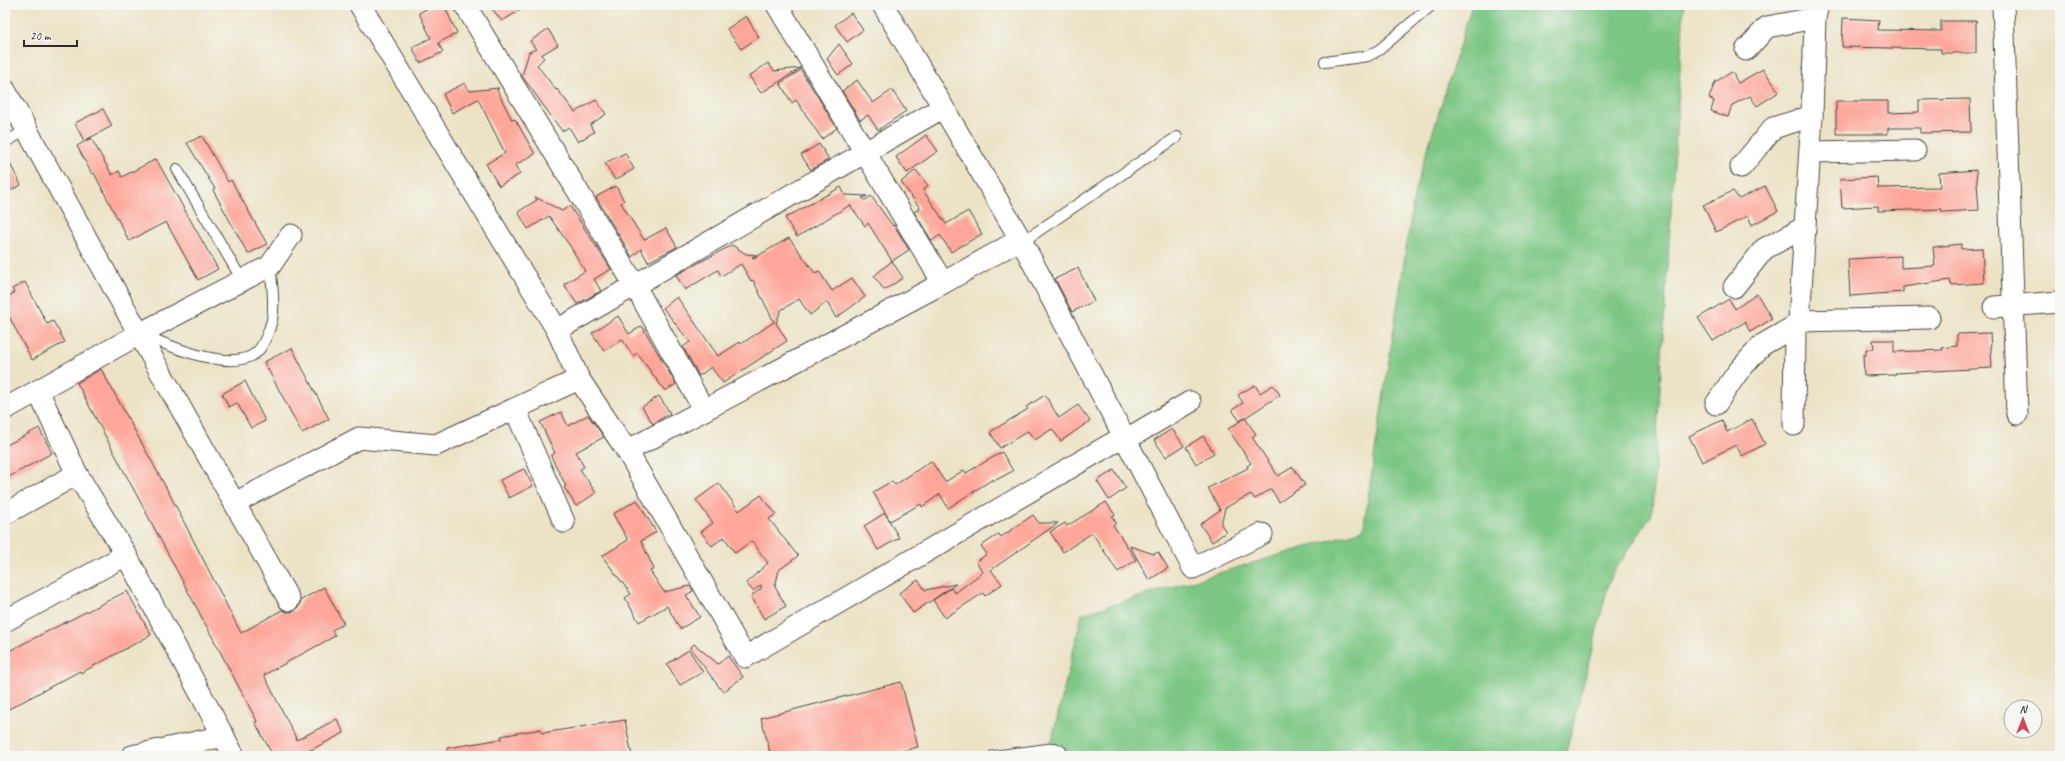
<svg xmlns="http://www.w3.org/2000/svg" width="2065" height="761" font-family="Caveat,sans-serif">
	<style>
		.green { fill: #7dc784; stroke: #547958 }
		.building { fill: #fea699 }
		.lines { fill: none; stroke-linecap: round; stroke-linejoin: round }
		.service-casing { stroke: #484742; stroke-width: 12 }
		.minor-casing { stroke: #484742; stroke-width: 23 }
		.service { stroke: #fff; stroke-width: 10 }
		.minor { stroke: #fff; stroke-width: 21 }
	</style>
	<rect width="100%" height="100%" fill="#f6f6f2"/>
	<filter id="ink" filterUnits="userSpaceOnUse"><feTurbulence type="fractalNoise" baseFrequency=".025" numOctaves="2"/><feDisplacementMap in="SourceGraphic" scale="8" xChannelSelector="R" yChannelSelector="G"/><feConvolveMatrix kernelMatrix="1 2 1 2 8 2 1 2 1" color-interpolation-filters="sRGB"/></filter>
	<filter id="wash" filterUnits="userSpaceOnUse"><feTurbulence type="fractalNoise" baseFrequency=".012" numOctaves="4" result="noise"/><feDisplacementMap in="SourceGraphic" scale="16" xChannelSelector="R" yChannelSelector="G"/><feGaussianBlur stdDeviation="0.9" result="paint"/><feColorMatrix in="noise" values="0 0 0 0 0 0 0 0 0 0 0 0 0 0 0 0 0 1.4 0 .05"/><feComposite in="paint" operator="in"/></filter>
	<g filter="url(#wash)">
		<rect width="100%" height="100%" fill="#ece3c6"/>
		<polygon class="green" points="1472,5 1684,5 1652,514 1610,578 1565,756 1048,756 1082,614 1363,530 1415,190"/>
		<g id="blocks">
			<g class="building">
				<polygon points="434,5 444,5 457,33 438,43 443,52 420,63 412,47 431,38 419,13"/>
				<polygon points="489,5 529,5 502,21"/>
				<polygon points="851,13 863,30 847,42 835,25"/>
				<polygon points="746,16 759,37 741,49 727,29"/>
				<polygon points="1843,18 1879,20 1878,30 1941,31 1941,21 1976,21 1976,53 1941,53 1941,49 1842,47"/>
				<polygon points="548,29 558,45 541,55 544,58 537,65 556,90 557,89 575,112 596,100 606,114 590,125 594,132 578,142 569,127 562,131 522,76 529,52 536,49 530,41"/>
				<polygon points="839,44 853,64 838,75 827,59"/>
				<polygon points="768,63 774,71 801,68 761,93 749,76"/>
				<polygon points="1763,69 1779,92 1757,106 1750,96 1732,105 1728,117 1711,111 1714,101 1709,98 1715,82 1732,72 1738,83"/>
				<polygon points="801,70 837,128 822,139 796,100 792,103 780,83"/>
				<polygon points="857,80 873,103 892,90 906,111 878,130 868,115 860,120 842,91"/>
				<polygon points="465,83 469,91 499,88 497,90 512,120 515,119 535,154 515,165 520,174 499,186 486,164 505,153 478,99 452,113 443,94"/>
				<polygon points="1970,99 1971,132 1920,133 1920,128 1888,128 1888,134 1836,134 1836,101 1888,101 1888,113 1919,112 1919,100"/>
				<polygon points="103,109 112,126 84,141 75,123"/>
				<polygon points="926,135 938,151 907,173 896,157"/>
				<polygon points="202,136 228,182 231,180 267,244 248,254 213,190 215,189 187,143"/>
				<polygon points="91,138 112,175 119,171 122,177 156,159 218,269 198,280 166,222 129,241 94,173 92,174 77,146"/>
				<polygon points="819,144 829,159 811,170 801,155"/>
				<polygon points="625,153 634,169 615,180 605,163"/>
				<polygon points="5,154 21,185 5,193"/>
				<polygon points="916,170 928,186 923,190 946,224 968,211 982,234 951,252 940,235 932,241 914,212 920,208 901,182"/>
				<polygon points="1976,170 1979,210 1942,212 1942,209 1878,211 1878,206 1842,208 1840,179 1877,177 1878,188 1940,187 1939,173"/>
				<polygon points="616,186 624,201 621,203 644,240 666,228 677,247 648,262 641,249 632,257 596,197"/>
				<polygon points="1765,186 1778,211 1752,225 1748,216 1716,232 1703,205 1733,191 1739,199"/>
				<polygon points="841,187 845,195 867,196 862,198 865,200 871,196 893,226 894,225 909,250 892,261 868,223 865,226 850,205 797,237 785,218"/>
				<polygon points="535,197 562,211 570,206 611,269 594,279 601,291 577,304 564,284 585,271 570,246 549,216 528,229 518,212 537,200"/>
				<polygon points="789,238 815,273 819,271 832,291 852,278 865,297 836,318 827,302 810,315 799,299 781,310 776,323 787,341 723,383 711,367 699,376 683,347 690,342 663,308 677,297 718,356 740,342 741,344 774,322 753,280 751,281 741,264 721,276 718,270 685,290 676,275 732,245 746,254 757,255 752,257 754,258"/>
				<polygon points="1961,244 1961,249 1982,248 1984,283 1951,285 1950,280 1903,287 1903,292 1850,296 1848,259 1901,256 1901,268 1935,266 1933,247"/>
				<polygon points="892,261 903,278 884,290 874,276"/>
				<polygon points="1078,268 1094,301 1072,312 1055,279"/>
				<polygon points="25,282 47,324 53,321 65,342 32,360 5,309 5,298 14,293 12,289"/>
				<polygon points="1757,294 1772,319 1750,332 1745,322 1713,341 1698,318 1729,299 1735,309"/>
				<polygon points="618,316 629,334 642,326 676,384 665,391 637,353 633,356 622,339 604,351 592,333"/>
				<polygon points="1990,333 1992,368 1895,373 1895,375 1864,376 1863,355 1866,355 1866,349 1874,349 1873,340 1894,340 1894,352 1943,350 1942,348 1957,346 1957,334"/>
				<polygon points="292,348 329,419 302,433 264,362"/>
				<polygon points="101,369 169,493 241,633 282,610 288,612 295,611 299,606 301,600 324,587 344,624 332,630 335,636 264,675 297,740 337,719 344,733 299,756 273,756 255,722 257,721 77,383"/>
				<polygon points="245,381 265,421 251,428 237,403 229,407 222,394"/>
				<polygon points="1255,385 1260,393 1273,385 1280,395 1240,421 1232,410 1243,403 1238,395"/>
				<polygon points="1045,395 1059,418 1078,405 1090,421 1061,441 1052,429 1035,440 1028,431 1000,448 990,432 1028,409 1026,407"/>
				<polygon points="659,396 670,413 653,424 642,407"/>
				<polygon points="561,412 568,426 588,415 604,437 576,452 584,467 580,469 596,493 576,506 564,487 566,486 551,456 555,453 540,422"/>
				<polygon points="1245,418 1256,434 1252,437 1278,476 1293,467 1305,485 1279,502 1271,489 1255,499 1251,494 1225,508 1221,524 1226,532 1212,542 1200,524 1220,510 1208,488 1248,468 1247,466 1251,463 1228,429"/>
				<polygon points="1752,419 1765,444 1742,456 1736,445 1702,462 1689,436 1722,420 1727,432"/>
				<polygon points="39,428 52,453 5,479 5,446"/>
				<polygon points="1172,429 1184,446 1166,457 1154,440"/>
				<polygon points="1203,436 1214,453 1196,464 1186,447"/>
				<polygon points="1002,452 1013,471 994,481 993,479 948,508 940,494 922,507 921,504 890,521 873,492 892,481 895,485 931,461 945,482 964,470 966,473"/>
				<polygon points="524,469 533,486 509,498 500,480"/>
				<polygon points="1114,470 1126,488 1109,500 1097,481"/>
				<polygon points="719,483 739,511 761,495 776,514 769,519 798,556 779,570 775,587 786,606 764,619 751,596 761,589 761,585 753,591 746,583 768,563 752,541 735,553 724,537 712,546 701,532 713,523 696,500"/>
				<polygon points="637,500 656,532 641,541 654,569 650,571 664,592 690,586 693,591 686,595 700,617 680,629 667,606 639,622 625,598 631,594 602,556 628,540 613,514"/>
				<polygon points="1106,502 1115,515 1112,516 1116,523 1113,525 1136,560 1118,572 1092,533 1063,552 1050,532 1065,523 1067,526"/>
				<polygon points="885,513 899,538 878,550 864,526"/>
				<polygon points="1033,515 1039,523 1058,523 991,570 1002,584 985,596 983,593 945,618 933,600 951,588 955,593 983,572 976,562 987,554 981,546 999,534 1001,537"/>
				<polygon points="1130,546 1154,554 1158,552 1168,568 1149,580"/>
				<polygon points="918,580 925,590 956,584 913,613 899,593"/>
				<polygon points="127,591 151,635 81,673 80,671 5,711 5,653"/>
				<polygon points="694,644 718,664 728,656 743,677 723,692 690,648"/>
				<polygon points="689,650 703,672 680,685 667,664"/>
				<polygon points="901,682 918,747 883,756 771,756 761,718"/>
				<polygon points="625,720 632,756 447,756 447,748 502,739 501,736 541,729 542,733"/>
			</g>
		</g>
	</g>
	<g filter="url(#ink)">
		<use href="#blocks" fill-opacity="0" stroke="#484742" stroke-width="1"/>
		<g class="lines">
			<g class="service-casing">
				<g id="service">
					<polyline points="1325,62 1368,56 1379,50 1432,5"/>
					<polyline points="5,142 27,130"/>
					<polyline points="177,169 242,280"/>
					<polyline points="1022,242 1177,137"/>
					<path d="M143 335C170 346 230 373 256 353 263 347 270 329 272 320 275 303 272 283 270 266"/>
					<polyline points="993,756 1055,748 1061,751 1060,756"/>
				</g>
			</g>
			<g class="minor-casing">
				<g id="minor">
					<polyline points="360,5 557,330 579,379 627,451 745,657 1123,437"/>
					<polyline points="465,5 634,284 704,410"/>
					<polyline points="777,5 943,283"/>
					<polyline points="883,5 1022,242 1193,568 1262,534"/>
					<polyline points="2003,5 2017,414"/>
					<polyline points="1746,50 1767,27 1815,18"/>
					<polyline points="5,90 139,334 289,600"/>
					<polyline points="1810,152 1915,150"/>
					<polyline points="1741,167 1773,128 1812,116"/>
					<polyline points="1734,287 1764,249 1805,227"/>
					<polyline points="1994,307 2060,302"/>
					<polyline points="1799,321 1929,318"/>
					<polyline points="557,330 942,108"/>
					<polyline points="38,391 77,474 126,555 234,756"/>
					<polyline points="1716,404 1737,373 1762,345 1795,326"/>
					<polyline points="5,409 139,334 270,266 291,235"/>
					<polyline points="515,409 564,522"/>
					<polyline points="1794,425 1795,326 1799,321 1812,116 1815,18 1818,5"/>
					<polyline points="1125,440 1190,402"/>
					<polyline points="627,451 943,283 1021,239"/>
					<polyline points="235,503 359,438 436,445 579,379"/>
					<polyline points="5,514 77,474"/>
					<polyline points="5,621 126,555"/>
					<polyline points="132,756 224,736"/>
				</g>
			</g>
			<use href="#service" class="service"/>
			<use href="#minor" class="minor"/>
		</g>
	</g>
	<rect width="2065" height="761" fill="none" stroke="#f6f6f2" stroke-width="20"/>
	<g transform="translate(2023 719)"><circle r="19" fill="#f6f6f2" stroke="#a5a5a2"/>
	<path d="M0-3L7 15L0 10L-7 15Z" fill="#d1495b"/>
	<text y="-6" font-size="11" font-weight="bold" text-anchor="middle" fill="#2b2b2b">N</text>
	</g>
	<path d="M24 40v6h53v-6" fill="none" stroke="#2b2b2b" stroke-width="2"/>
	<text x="30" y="40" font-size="12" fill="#2b2b2b" stroke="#f6f6f2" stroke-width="3" paint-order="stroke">20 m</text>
</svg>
